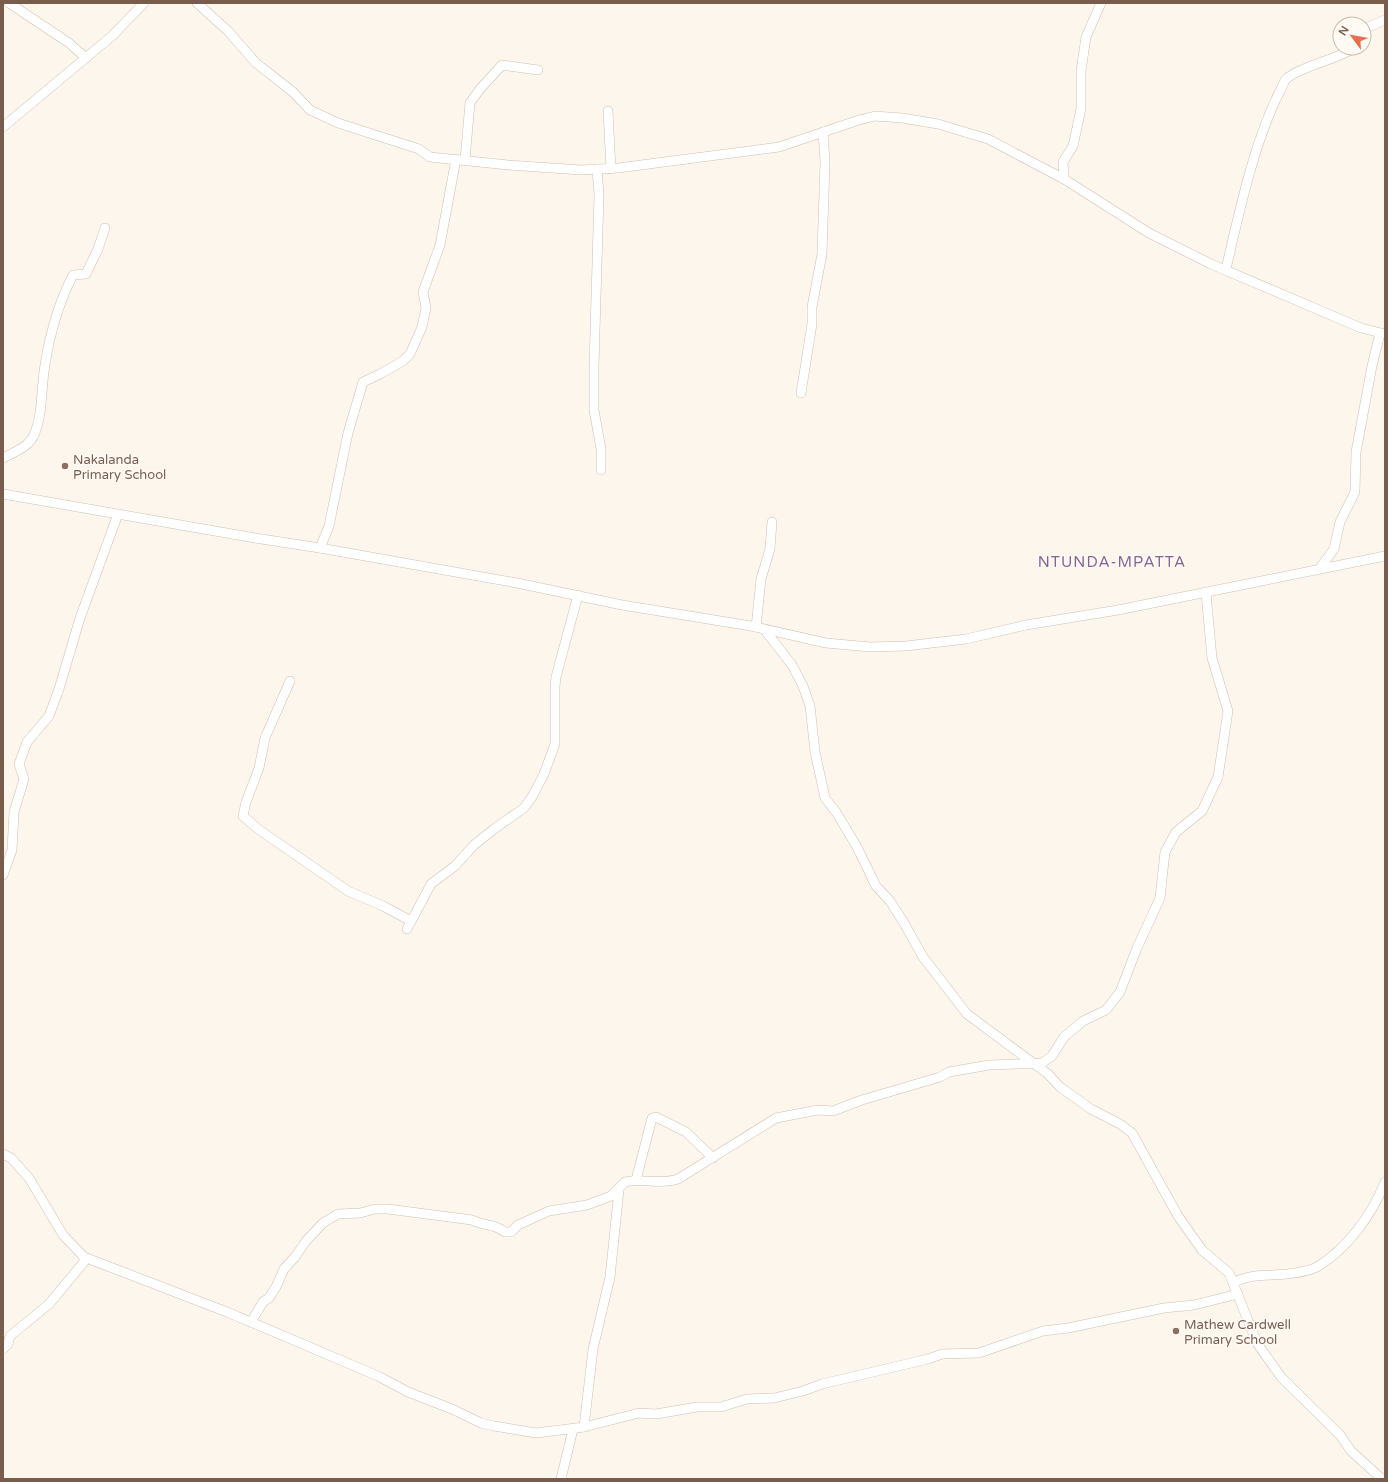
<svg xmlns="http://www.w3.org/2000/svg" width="1388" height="1482" font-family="'Varela Round',sans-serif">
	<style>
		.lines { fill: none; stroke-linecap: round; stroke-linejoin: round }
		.minor-casing { stroke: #d1beb0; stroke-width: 10 }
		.minor { stroke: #fff; stroke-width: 9 }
		.education-dot { fill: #8d6e63; stroke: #fffaf3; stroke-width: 1.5 }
		.labels { text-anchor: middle; stroke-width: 3; stroke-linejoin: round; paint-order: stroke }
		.education-label { font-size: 13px; fill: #785e54; stroke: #fffaf3; text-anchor: start }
		.quarter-label { font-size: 15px; letter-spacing: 1px; fill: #846695; stroke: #fffaf3 }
	</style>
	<rect width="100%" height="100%" fill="#fdf6ec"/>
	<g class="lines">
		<g class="minor-casing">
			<g id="minor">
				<polyline points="9,3 69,43 86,58"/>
				<polyline points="197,3 228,31 256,63 293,92 310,110 338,123 419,149 430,157 508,165 581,170 618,168 779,147 859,120 875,116 902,118 938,124 988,139 1064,179 1149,233 1211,264 1361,328 1385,334"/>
				<polyline points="1364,29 1385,20"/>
				<polyline points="608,111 611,169"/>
				<polyline points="3,127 112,36 144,3"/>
				<polyline points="465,160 470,103 480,89 502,65 538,70"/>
				<polyline points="597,169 599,194 594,366 594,410 601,449 601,470"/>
				<polyline points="1064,179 1063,162 1073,146 1081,109 1081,71 1086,37 1101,3"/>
				<path d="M1226 269C1239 213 1254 142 1280 91 1282 87 1284 81 1287 78 1306 64 1334 61 1354 48"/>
				<polyline points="801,393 812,324 812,307 822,254 825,162 823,132"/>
				<path d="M3 458C14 452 29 447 34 435 43 415 41 387 45 365 50 333 58 304 73 275L86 274 98 249 105 228"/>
				<polyline points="3,494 255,538 320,548 517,583 622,605 751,626 826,643 871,647 906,646 966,639 1026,625 1118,610 1385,556"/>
				<polyline points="320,548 329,526 348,433 363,382 380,374 403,361 410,354 422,327 426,308 423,292 440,245 456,159"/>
				<polyline points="1320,568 1334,549 1340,522 1355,492 1356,452 1372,366 1380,333"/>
				<polyline points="756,627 761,579 770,549 772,522"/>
				<polyline points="764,629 792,665 803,686 810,706 815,752 825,798 836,812 857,847 876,886 890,901 904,923 923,957 967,1014 1048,1074 1060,1087 1091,1109 1120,1124 1132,1133 1178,1216 1202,1250 1229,1273 1257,1343 1281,1377 1340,1435 1351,1451 1382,1479"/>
				<polyline points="290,681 265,738 259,768 246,802 243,816 258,829 348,891 383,906 411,921"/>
				<polyline points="3,875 12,850 14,812 24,779 19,764 27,742 49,716 59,689 80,618 118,514"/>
				<polyline points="407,929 431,884 455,866 474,845 494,829 524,808 532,797 544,774 555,744 555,687 556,677 578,595"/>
				<polyline points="3,1154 11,1158 29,1178 63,1235 84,1257 227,1312 378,1376 408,1392 452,1409 481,1423 494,1426 536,1433 584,1427 639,1413 656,1414 697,1407 721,1407 747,1399 774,1398 803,1391 822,1384 928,1359 942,1354 979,1353 1043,1331 1068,1328 1164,1308 1194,1305 1238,1294"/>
				<polyline points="636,1180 652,1118 656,1117 686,1132 713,1158"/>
				<path d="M1233 1283C1251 1273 1268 1276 1287 1274 1296 1273 1309 1271 1317 1267 1347 1249 1372 1215 1385 1182"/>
				<path d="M251 1322 263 1302 269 1298 276 1287 284 1269 295 1257 306 1241 323 1223 338 1214 360 1213 375 1209H388L472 1220C484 1226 495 1224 505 1232H511L518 1225 549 1211 587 1205 611 1196 625 1182C643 1178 660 1185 678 1179L776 1118 818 1110 833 1111 862 1100 940 1077 949 1072 989 1065 1042 1063 1052 1056 1064 1037 1083 1021 1106 1010 1120 992 1137 948 1160 898 1165 852 1176 832 1202 811 1218 777 1228 711 1212 658 1206 593"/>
				<polyline points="3,1349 8,1344 10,1336 49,1304 84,1262 84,1257"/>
				<polyline points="584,1427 593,1349 610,1277 619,1190"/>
				<polyline points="561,1479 573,1429"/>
			</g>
		</g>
		<use href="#minor" class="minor"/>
	</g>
	<g class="education-dot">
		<circle cx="65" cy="466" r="4"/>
		<circle cx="1176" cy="1331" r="4"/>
	</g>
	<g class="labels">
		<g class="education-label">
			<text x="73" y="464">Nakalanda<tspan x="73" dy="15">Primary School</tspan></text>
			<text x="1184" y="1329">Mathew Cardwell<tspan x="1184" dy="15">Primary School</tspan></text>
		</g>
		<g class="quarter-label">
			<text x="1112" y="567">NTUNDA-MPATTA</text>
		</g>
	</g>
	<rect width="1388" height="1482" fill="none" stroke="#7a5c4d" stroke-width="8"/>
	<g transform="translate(1352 36) rotate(302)"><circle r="19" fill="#fffaf3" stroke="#cabbb1"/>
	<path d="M0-3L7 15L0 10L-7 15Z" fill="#e76f51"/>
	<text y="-6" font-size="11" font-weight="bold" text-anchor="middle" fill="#7a5c4d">N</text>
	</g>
</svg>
